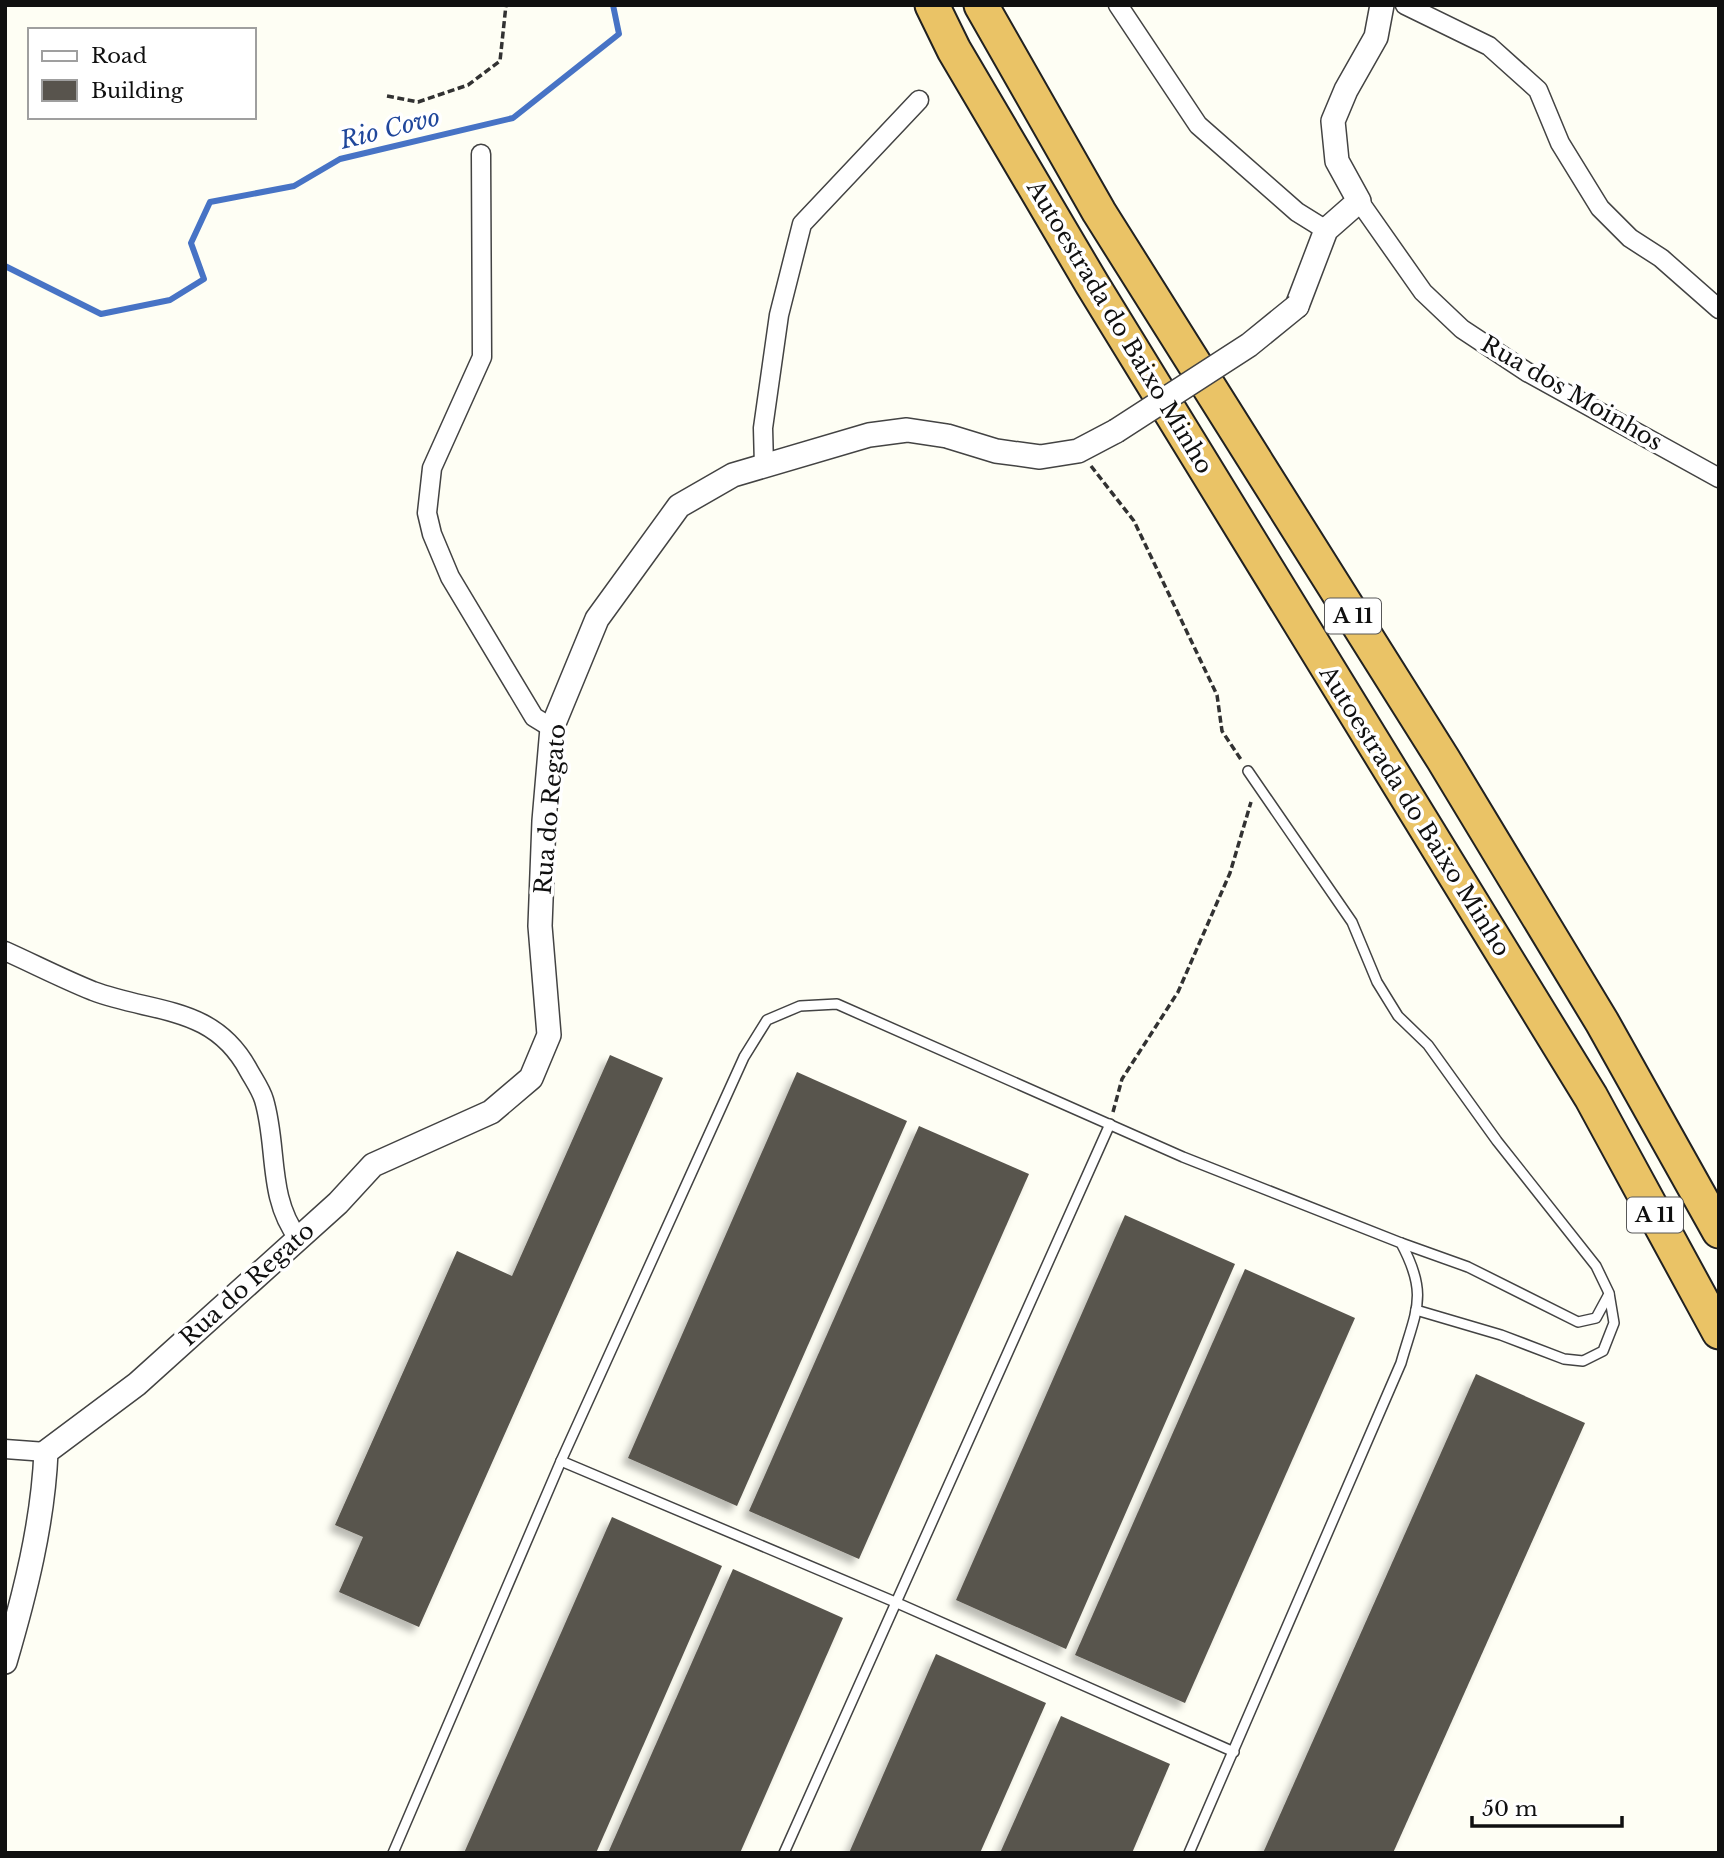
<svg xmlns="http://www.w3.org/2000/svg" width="1724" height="1858" font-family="'Libre Baskerville',serif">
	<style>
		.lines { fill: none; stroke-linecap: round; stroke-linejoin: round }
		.stream { stroke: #4773c5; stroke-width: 6 }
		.building { fill: #58544d; filter: url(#shadow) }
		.service-casing { stroke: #434343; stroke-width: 12 }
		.minor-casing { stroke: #434343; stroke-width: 21 }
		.tertiary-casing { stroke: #434343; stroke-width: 26 }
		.motorway-casing { stroke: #212121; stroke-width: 37 }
		.path { stroke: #323232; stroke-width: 3.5; stroke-dasharray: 7 3.5; stroke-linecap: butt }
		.service { stroke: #fff; stroke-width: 9 }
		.minor { stroke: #fff; stroke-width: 18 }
		.tertiary { stroke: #fff; stroke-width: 23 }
		.motorway { stroke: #eac366; stroke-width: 33 }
		.tertiary-bridge-casing { stroke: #434343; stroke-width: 26; stroke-linecap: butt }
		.tertiary-bridge { stroke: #fff; stroke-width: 23 }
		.labels { text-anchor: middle; stroke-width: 7; stroke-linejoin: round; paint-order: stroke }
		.shield { fill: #fff; stroke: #585858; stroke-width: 2 }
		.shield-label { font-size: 21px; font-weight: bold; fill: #101010 }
		.street-label { font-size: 23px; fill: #101010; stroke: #fff }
		.water-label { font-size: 24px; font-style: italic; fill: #20479b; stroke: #fff }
	</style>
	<defs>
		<filter id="shadow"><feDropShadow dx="-6" dy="6" stdDeviation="3.5" flood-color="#0004"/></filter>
	</defs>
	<rect width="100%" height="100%" fill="#fefef4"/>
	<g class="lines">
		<polyline class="stream" points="5,266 101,314 170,300 204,279 191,243 210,202 294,186 340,159 513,118 619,34 613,5"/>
	</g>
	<g class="building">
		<polygon points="610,1055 663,1078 419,1627 339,1592 363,1537 335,1525 457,1251 512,1276"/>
		<polygon points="797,1072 907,1121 737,1506 628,1458"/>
		<polygon points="919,1126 1029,1174 859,1559 749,1511"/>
		<polygon points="1125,1215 1235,1264 1066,1649 956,1600"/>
		<polygon points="1245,1269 1355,1318 1185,1703 1075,1655"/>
		<polygon points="1476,1374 1585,1423 1393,1853 1263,1853"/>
		<polygon points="612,1517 722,1566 596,1853 464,1853"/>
		<polygon points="733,1569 843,1618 740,1853 608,1853"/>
		<polygon points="936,1654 1046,1703 980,1853 849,1853"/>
		<polygon points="1061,1716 1170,1764 1132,1853 1000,1853"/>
	</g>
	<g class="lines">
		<g class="service-casing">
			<g id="service">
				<polyline points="1248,771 1352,922 1377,982 1398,1016 1428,1045 1497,1141 1596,1266 1609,1293 1614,1323 1603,1351 1583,1361 1564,1359 1501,1335 1416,1310"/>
				<polyline points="1401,1243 1468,1267 1578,1322 1596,1318 1609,1294"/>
				<polyline points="561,1461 895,1602 1234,1752"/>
				<path d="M393 1853 561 1461 744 1057 767 1020 800 1006 837 1004 1183 1157 1401 1243C1429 1295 1416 1310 1401 1363L1189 1853"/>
				<polyline points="784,1853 1110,1124"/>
			</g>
		</g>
		<g class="minor-casing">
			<g id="minor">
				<polyline points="1118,5 1198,125 1297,212 1326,230"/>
				<polyline points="1405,5 1489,46 1538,90 1560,143 1600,208 1630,238 1661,258 1719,309"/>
				<polyline points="481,154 482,357 432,468 427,513 432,534 450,577 534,717 552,728"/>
				<polyline points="1359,201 1423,292 1462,329 1527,372 1719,478"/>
				<polyline points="764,466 763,428 779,315 802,224 919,100"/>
				<path d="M5 951C34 964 63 979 93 991 155 1014 214 1005 249 1071 254 1080 261 1090 264 1100 278 1147 267 1197 298 1238"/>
				<polyline points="5,1449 46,1452"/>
			</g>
		</g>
		<g class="tertiary-casing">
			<g id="tertiary">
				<polyline points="1297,306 1326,230 1359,201 1337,161 1333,121 1346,90 1376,37 1382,5"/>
				<path d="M5 1662C25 1594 43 1523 46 1452L137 1384 338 1203 373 1165 491 1112 531 1078 549 1035 540 926 544 821 552 728 597 619 679 506 733 475 869 435 907 430 947 436 996 451 1040 457 1078 451 1116 431"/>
			</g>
		</g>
		<g class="motorway-casing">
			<g id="motorway">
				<polyline points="932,5 954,50 1092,284 1591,1097 1719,1332"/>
				<polyline points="981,5 1099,212 1443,759 1602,1022 1719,1231"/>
			</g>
		</g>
		<g class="path">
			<polyline points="387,96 418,102 468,85 500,61 506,5"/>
			<polyline points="1091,466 1134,521 1217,695 1222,731 1242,761"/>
			<polyline points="1113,1112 1122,1079 1178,992 1230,873 1251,802"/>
		</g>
		<use href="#service" class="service"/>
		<use href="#minor" class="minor"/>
		<use href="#tertiary" class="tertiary"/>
		<use href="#motorway" class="motorway"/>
		<g class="tertiary-bridge-casing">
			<polyline id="tertiary-bridge" points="1116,431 1249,345 1297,306"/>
		</g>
		<use href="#tertiary-bridge" class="tertiary-bridge"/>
	</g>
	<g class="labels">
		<g class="shield">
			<rect x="1325" y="598.5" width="56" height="35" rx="5"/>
			<rect x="1627" y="1197.5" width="56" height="35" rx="5"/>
		</g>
		<g class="shield-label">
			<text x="1353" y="623">A 11</text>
			<text x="1655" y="1222">A 11</text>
		</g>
		<g class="street-label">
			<text transform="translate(1120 327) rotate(59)" y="8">Autoestrada do Baixo Minho</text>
			<text transform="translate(1572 393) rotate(30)" y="8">Rua dos Moinhos</text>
			<text transform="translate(550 809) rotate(-85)" y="8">Rua do Regato</text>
			<text transform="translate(1415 811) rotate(58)" y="8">Autoestrada do Baixo Minho</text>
			<text transform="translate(247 1284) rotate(-42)" y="8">Rua do Regato</text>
		</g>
		<g class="water-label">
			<text transform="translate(390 129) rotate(-14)" y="8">Rio Covo</text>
		</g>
	</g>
	<rect width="1724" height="1858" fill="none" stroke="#101010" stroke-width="14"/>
	<rect x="28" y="28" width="228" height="91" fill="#ffffff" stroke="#9f9f9f" stroke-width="2"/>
	<rect x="42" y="51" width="35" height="10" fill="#ffffff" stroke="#9f9f9f" stroke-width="2"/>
	<text x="91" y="63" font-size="21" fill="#101010">Road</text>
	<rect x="42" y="80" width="35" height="21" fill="#58544d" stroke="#9f9f9f" stroke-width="2"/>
	<text x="91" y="98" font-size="21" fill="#101010">Building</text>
	<path d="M1472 1816v10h150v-10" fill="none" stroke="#101010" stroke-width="3.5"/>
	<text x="1482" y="1816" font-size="21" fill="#101010" stroke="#ffffff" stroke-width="5" paint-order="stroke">50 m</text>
</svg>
